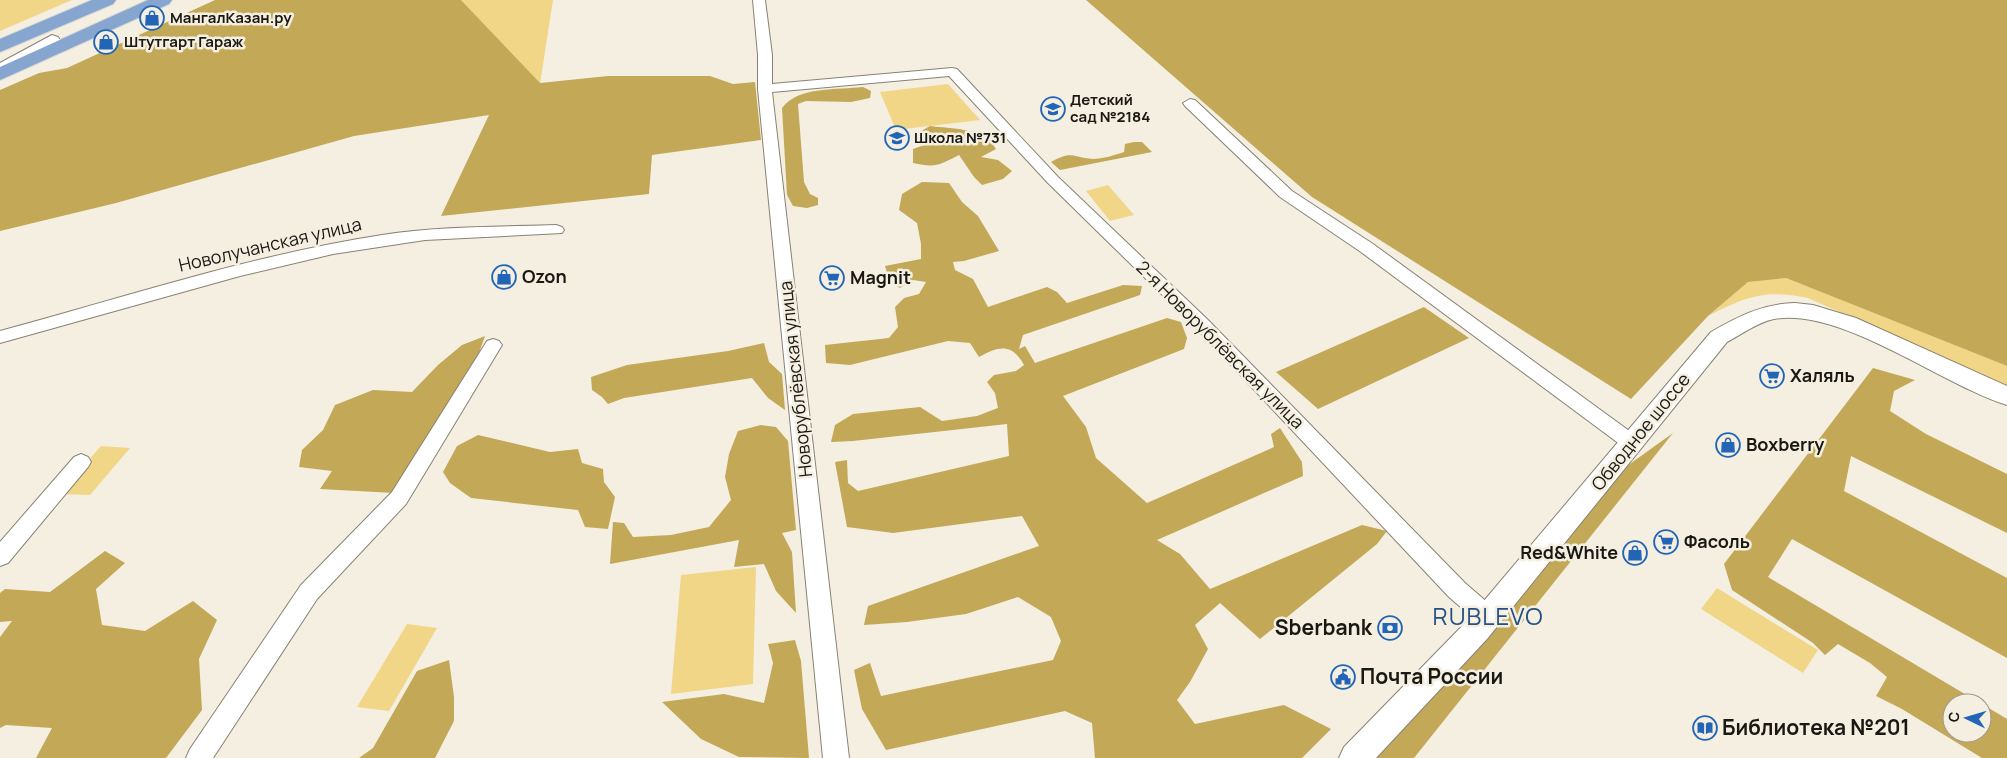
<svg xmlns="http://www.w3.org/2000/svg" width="2007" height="758" font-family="Manrope,sans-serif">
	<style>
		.green { fill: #f1d688 }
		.forest { fill: #c3a857 }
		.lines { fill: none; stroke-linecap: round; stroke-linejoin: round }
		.minor-casing { stroke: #878274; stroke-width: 2 }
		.tertiary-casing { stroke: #878274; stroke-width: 2 }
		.trunk-casing { stroke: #d6d5d5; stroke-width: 2 }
		.minor { fill: #fff; fill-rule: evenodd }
		.tertiary { fill: #fff; fill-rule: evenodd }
		.trunk { fill: #86a6d0; fill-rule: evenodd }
		.labels { text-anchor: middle; stroke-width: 5; stroke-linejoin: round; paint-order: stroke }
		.far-poi-label { font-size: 15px; font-weight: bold; fill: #1a1813; stroke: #f4efe0; text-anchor: start }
		.street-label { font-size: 18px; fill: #1a1813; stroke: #f4efe0 }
		.poi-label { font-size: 18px; font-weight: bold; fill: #1a1813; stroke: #f4efe0; text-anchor: start }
		.near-poi-label { font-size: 21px; font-weight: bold; fill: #1a1813; stroke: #f4efe0; text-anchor: start }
		.near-quarter-label { font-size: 24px; letter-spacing: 1px; fill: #265085; stroke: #f4efe0 }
	</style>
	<rect width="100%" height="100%" fill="#f4efe0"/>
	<g class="green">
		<polygon points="0,0 72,0 0,31"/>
		<polygon points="461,0 553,0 540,84"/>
		<polygon points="948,84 980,120 896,130 880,92"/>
		<polygon points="1108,185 1134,215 1110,221 1086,191"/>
		<path d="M1786 278 2007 366V387L1808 298C1765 289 1747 296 1708 316L1748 282Z"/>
		<polygon points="101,446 130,448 90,495 59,494"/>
		<polygon points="756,567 753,684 671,694 681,575"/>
		<polygon points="1717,588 1818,650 1803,673 1701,609"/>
		<polygon points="407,624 437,628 389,711 357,707"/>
	</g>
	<g class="forest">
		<polygon points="215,0 461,0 540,83 608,76 710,76 733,84 755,82 761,140 652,155 649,194 441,216 489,115 354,136 116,203 0,231 0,90 39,73 67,68"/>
		<polygon points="1086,0 2007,0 2007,366 1786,278 1748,282 1708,316 1631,399 1312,197"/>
		<path d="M863 87 871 91 870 98 851 102 806 101 798 104 804 182 810 194 818 198V205L807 208 793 206 787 195 782 108C798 86 838 90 863 87Z"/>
		<path d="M930 126C951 129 984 127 996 149L981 157 998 160 1012 171 1003 179 982 185 974 177 959 155C939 165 936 168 913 163V149L927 144 916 134Z"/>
		<path d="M1134 142H1142L1152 152 1060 170 1051 162C1072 150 1072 157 1093 159 1103 159 1115 155 1124 152L1125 144Z"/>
		<path d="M922 182 949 183 962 202 978 216 999 251 964 261 953 262 955 270 973 279 988 307 1047 287 1057 292 1067 303 1123 285 1142 286 1140 295 1023 335 1019 349 1025 346 1035 363 1167 318 1181 322 1187 338 1184 349 1063 396 1086 427 1096 458 1147 503 1274 447 1271 434 1280 428 1302 462 1303 476 1157 540 1180 554 1210 589 1362 525 1387 531 1377 544 1260 639 1220 603 1195 625 1208 649 1190 682 1177 700 1195 724 1284 705 1331 729 1302 758H1095L1092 723 1065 711 886 750 862 709 854 670 870 663 881 696 1053 660 1061 641 1051 617 1018 597 966 614 907 622 864 625 868 606 1039 546 1022 516 893 533 847 527 835 462 847 460 848 483 858 491 1009 456 1007 424 853 441 831 442 835 425 853 414 920 407 942 421 977 416 998 408 995 393 987 382 994 375 1016 371 1024 365C1012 343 999 346 979 357L970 343 948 341 850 365 826 363 825 345 889 338 898 327 895 307 904 298 919 294 926 282 913 280 900 288 890 282 885 266 921 259V244L917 223 899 210 902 194Z"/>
		<polygon points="1424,307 1469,338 1318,409 1276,372"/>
		<polygon points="485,336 475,364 394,493 320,489 332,471 299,467 302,450 323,430 335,405 373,390 412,392 438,365 462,345"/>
		<polygon points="764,343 769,362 782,374 785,410 768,398 752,378 624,398 608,404 602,397 592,390 591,377 627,365 728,351"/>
		<polygon points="1873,368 1915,380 1894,391 1890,411 1926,434 2007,474 2007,533 1851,456 1844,491 2007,578 2007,658 1792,539 1768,577 1980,703 1952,703 1952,733 1982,733 1982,704 2007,719 2007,758 1982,758 1902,709 1876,696 1887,677 1870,663 1838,644 1825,655 1813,643 1732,590 1724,564"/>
		<polygon points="761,425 776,427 788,441 796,530 782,533 792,552 796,613 776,591 764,564 734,567 739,540 610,564 613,522 624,523 633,537 671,535 709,527 731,500 725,477 729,454 738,431"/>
		<polygon points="1673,433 1414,758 1359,758 1627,466"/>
		<polygon points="478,435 550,452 578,449 582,463 603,469 604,482 615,497 608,529 585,527 578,510 471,498 450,483 443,472 457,446"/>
		<polygon points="105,551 125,563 96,589 102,625 145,631 193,601 217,620 199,659 202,710 166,758 36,758 52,728 6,725 0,728 0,637 12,621 0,622 0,593 5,589 50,592"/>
		<polygon points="795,640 801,661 809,758 739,757 701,739 662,702 724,694 764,703 773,663 768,644"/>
		<polygon points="449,660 454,697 454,721 435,758 359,758 373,748 417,671"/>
	</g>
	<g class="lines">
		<g class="minor-casing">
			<g id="minor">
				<polygon points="753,0 765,0 772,55 772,84 952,68 957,69 1058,177 1207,319 1465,583 1496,610 1499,617 1496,624 1488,627 1480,624 1449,597 1195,327 1048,183 949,76 772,92 849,758 823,758 758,89 758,55"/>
				<polygon points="1190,99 1195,100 1292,191 1373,244 1639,438 1642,443 1639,448 1632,450 1625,448 1361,252 1280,197 1185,106 1183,103"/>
				<path d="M556 225 562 227 564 230 562 233 425 240 333 254 240 276 0 343V331C127 297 252 255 382 235 440 226 498 227 556 225Z"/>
				<polygon points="493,339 499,341 502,345 406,504 317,599 213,758 186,758 190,749 301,585 392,492 487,341"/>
				<polygon points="81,454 88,457 91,462 88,467 8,563 0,566 0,542 74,457"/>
			</g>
		</g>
		<g class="tertiary-casing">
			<g id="tertiary">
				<polygon points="52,35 58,37 60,40 58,43 6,74 0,75 0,63"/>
				<path d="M1795 303 1813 305 1856 318 2007 386V405C1942 385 1841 307 1774 319 1758 322 1742 334 1727 342L1487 639 1376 758H1339L1344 747 1467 621 1711 332C1739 316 1762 304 1795 303Z"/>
			</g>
		</g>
		<g class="trunk-casing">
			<g id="trunk">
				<polygon points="92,0 116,0 113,4 0,52 0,39"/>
				<polygon points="148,0 172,0 169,4 0,80 0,67"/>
			</g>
		</g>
		<use href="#minor" class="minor"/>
		<use href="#tertiary" class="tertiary"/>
		<use href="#trunk" class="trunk"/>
	</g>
	<defs>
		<g id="shop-ring" transform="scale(1.25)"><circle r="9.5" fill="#f4efe0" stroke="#2265b6" stroke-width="1.5"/><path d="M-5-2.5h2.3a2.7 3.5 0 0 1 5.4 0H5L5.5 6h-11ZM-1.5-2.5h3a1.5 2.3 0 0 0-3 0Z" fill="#2265b6"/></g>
		<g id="school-ring" transform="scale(1.25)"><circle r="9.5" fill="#f4efe0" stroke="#2265b6" stroke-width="1.5"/><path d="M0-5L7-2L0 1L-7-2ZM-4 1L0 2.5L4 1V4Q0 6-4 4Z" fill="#2265b6"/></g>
		<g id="supermarket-ring" transform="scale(1.25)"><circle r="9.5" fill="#f4efe0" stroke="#2265b6" stroke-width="1.5"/><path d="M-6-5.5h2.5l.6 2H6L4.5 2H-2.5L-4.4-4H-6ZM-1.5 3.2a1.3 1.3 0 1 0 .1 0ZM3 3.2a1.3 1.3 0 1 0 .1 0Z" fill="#2265b6"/></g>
		<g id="bank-ring" transform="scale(1.25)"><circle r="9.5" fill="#f4efe0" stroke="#2265b6" stroke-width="1.5"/><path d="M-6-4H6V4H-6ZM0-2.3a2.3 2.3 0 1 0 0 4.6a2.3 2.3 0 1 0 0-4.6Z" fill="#2265b6"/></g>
		<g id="civic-ring" transform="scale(1.25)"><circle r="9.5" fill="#f4efe0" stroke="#2265b6" stroke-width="1.5"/><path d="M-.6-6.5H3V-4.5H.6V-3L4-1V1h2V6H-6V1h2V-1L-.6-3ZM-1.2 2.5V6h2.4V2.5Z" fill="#2265b6"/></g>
		<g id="library-ring" transform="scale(1.25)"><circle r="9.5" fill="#f4efe0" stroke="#2265b6" stroke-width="1.5"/><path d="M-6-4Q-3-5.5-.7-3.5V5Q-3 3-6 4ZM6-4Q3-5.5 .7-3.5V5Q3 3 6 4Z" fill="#2265b6"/></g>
	</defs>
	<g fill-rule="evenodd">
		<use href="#shop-ring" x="152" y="18"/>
		<use href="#shop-ring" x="106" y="42"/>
		<use href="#school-ring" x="1053" y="109"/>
		<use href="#school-ring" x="897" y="138"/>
		<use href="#shop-ring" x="504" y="277"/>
		<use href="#supermarket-ring" x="832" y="278"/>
		<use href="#supermarket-ring" x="1772" y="376"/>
		<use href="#shop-ring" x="1728" y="445"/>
		<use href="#supermarket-ring" x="1666" y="542"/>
		<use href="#shop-ring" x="1635" y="553"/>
		<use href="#bank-ring" x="1390" y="628"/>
		<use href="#civic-ring" x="1343" y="677"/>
		<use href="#library-ring" x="1705" y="728"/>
	</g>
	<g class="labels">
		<g class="far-poi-label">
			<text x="170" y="23">МангалКазан.ру</text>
			<text x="124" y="47">Штутгарт Гараж</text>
			<text x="1070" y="105">Детский<tspan x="1070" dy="17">сад №2184</tspan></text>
			<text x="914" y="143">Школа №731</text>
		</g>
		<g class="street-label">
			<text transform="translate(270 245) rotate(-13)" y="6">Новолучанская улица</text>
			<text transform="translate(1220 345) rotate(45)" y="6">2-я Новорублёвская улица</text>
			<text transform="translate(796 379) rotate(-96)" y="6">Новорублёвская улица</text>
			<text transform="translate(1641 432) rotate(-51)" y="6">Обводное шоссе</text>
		</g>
		<g class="poi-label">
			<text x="522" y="283">Ozon</text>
			<text x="850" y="284">Magnit</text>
			<text x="1790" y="382">Халяль</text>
			<text x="1746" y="451">Boxberry</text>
			<text x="1684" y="548">Фасоль</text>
			<text x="1618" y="559" text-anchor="end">Red&amp;White</text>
		</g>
		<g class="near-poi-label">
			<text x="1372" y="635" text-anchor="end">Sberbank</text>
			<text x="1360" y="684">Почта России</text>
			<text x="1722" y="735">Библиотека №201</text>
		</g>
		<g class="near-quarter-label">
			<text x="1488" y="625">RUBLEVO</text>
		</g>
	</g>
	<g transform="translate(1967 718) rotate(275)"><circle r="24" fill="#f4efe0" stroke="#9d998e"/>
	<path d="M0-4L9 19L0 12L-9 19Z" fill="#2265b6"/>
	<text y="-8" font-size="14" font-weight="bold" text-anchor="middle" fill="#1a1813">С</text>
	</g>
</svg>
